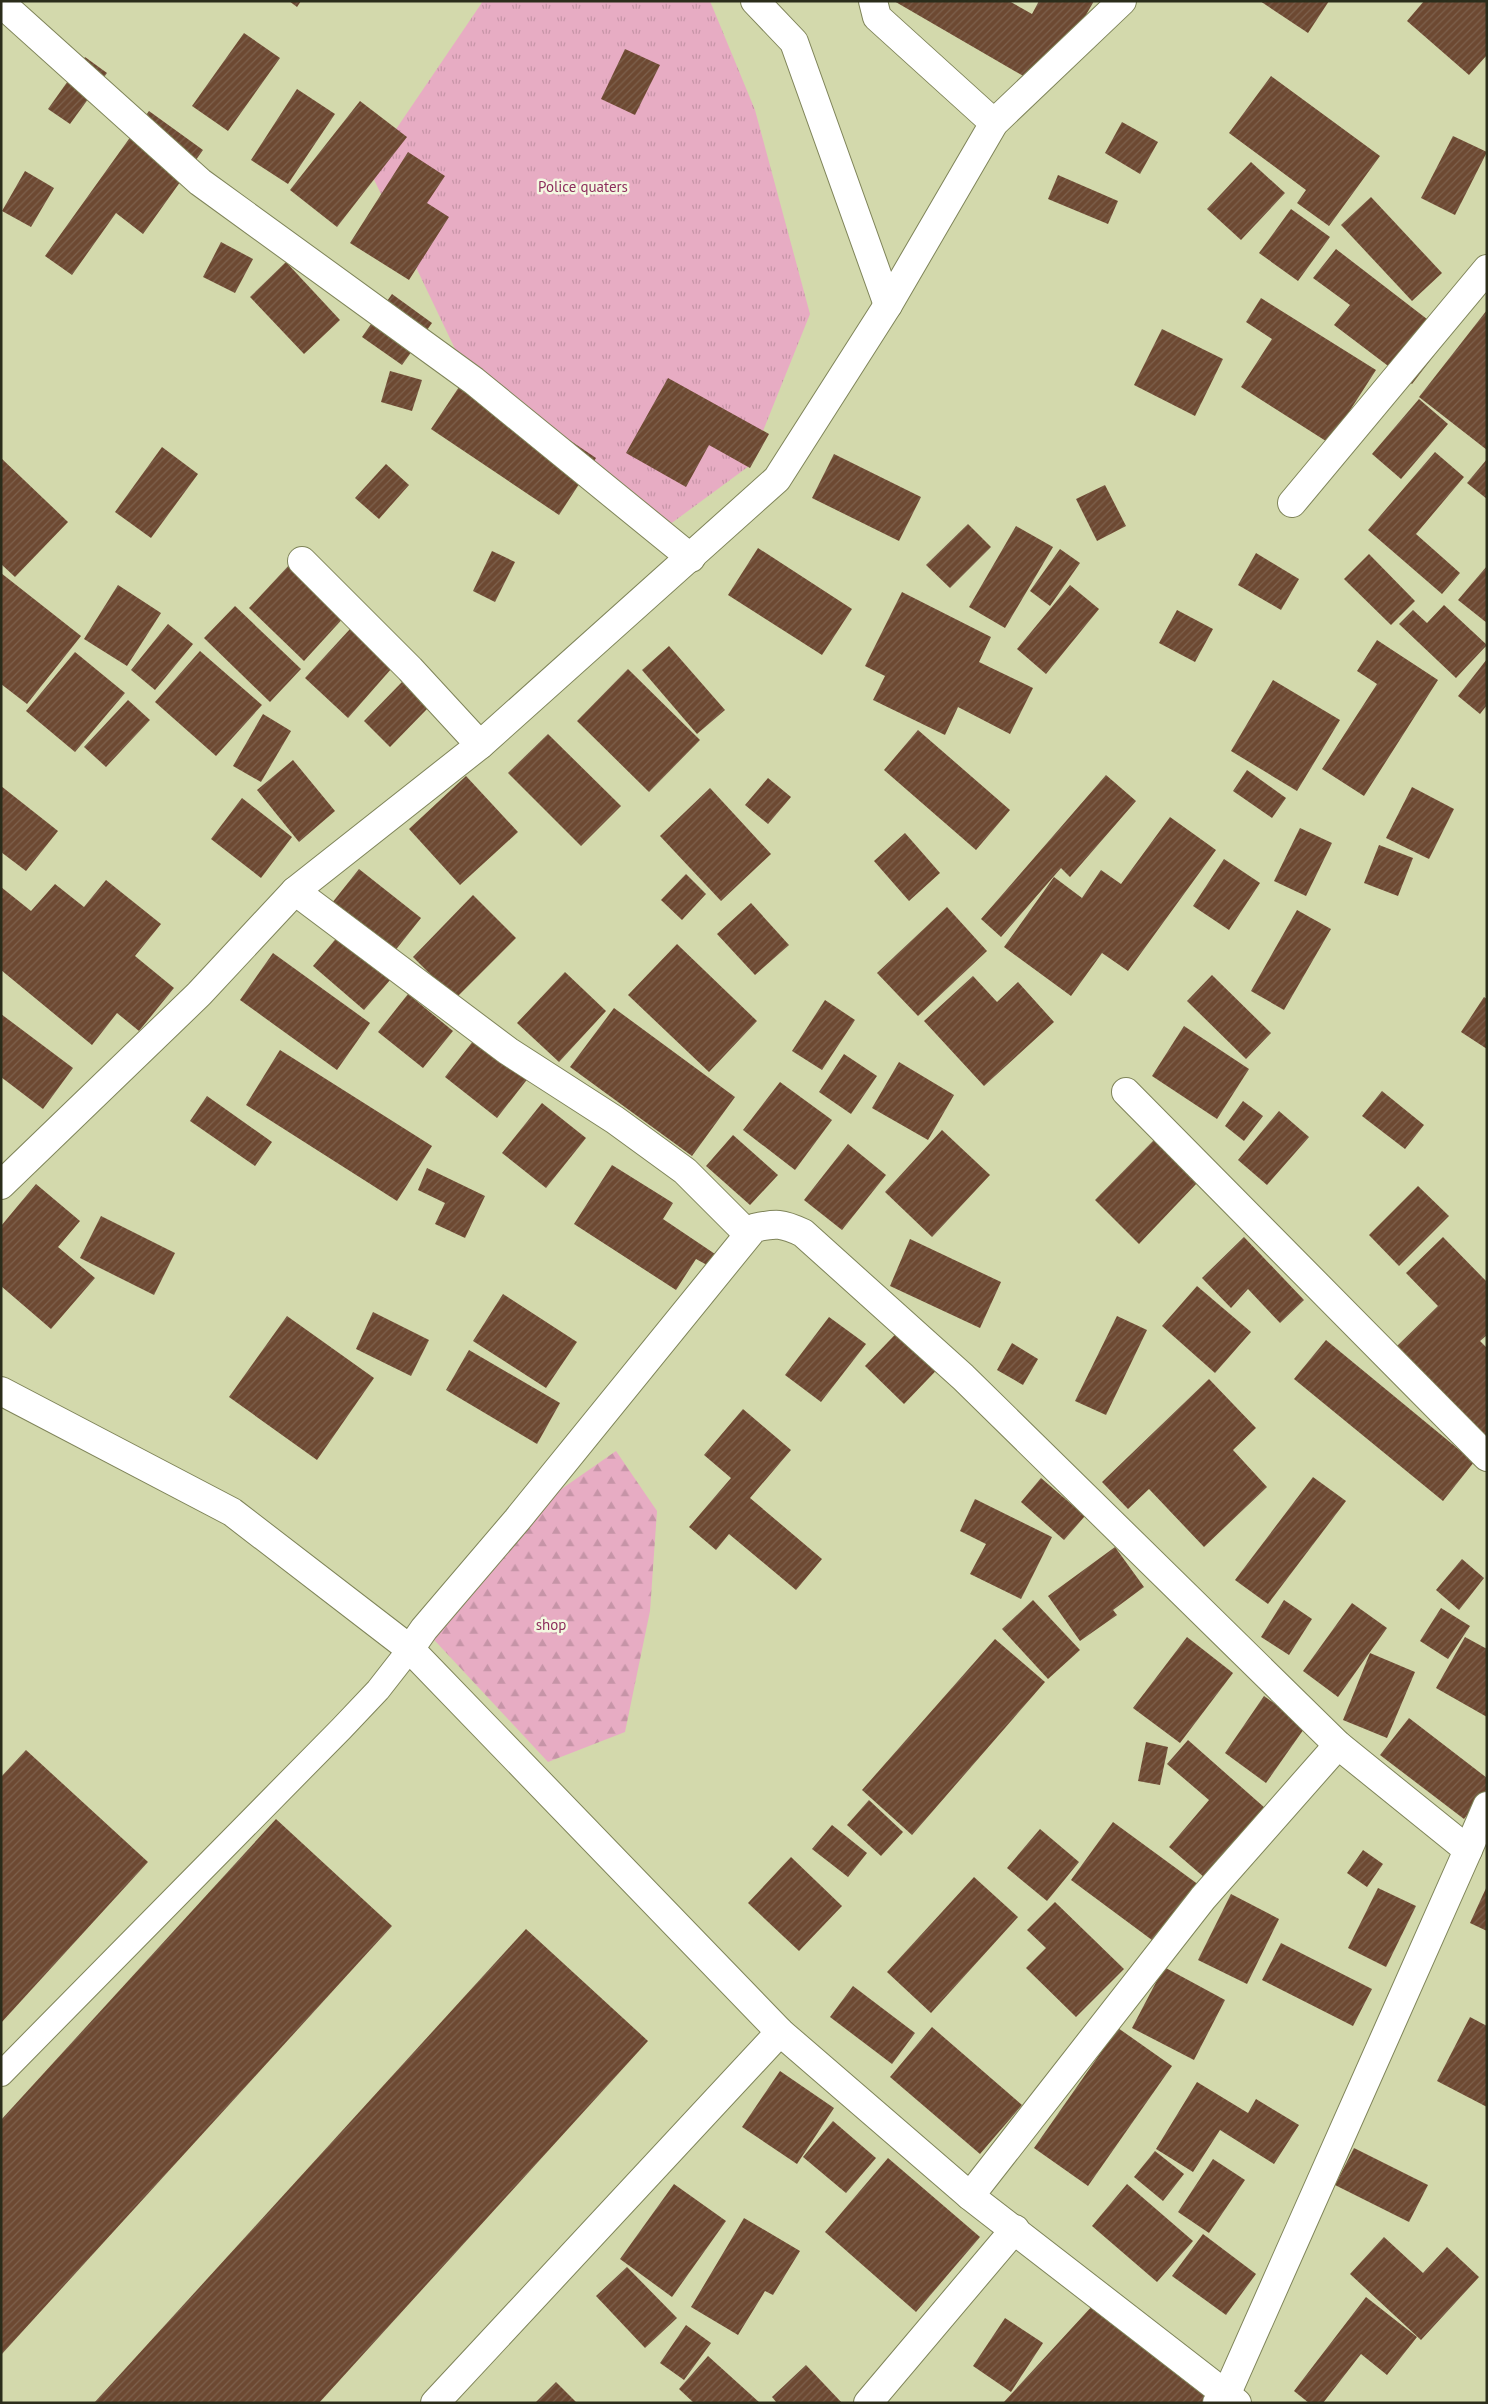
<svg xmlns="http://www.w3.org/2000/svg" width="1488" height="2404" font-family="'PT Sans',sans-serif">
	<style>
		.grass { fill: url(#grass-tufts) }
		.forest { fill: url(#forest-firs) }
		.building { fill: url(#building-hatch) }
		.lines { fill: none; stroke-linecap: round; stroke-linejoin: round }
		.service-casing { stroke: #7f8459; stroke-width: 26 }
		.minor-casing { stroke: #7f8459; stroke-width: 30 }
		.tertiary-casing { stroke: #7f8459; stroke-width: 30 }
		.service { stroke: #fff; stroke-width: 24 }
		.minor { stroke: #fff; stroke-width: 28 }
		.tertiary { stroke: #fff; stroke-width: 28 }
		.labels { text-anchor: middle; stroke-width: 5; stroke-linejoin: round; paint-order: stroke }
		.park-label { font-size: 15px; fill: #8c2d5c; stroke: #f4f8e1 }
	</style>
	<defs>
		<pattern id="grass-tufts" width="24" height="20" patternUnits="userSpaceOnUse" patternTransform="scale(1.25)"><rect width="24" height="20" fill="#e7acc3"/><path d="M3 7l-1-3M5 7V3M7 7l1-3M15 17l-1-3M17 17v-4M19 17l1-3" fill="none" stroke="#c694a7"/></pattern>
		<pattern id="forest-firs" width="22" height="20" patternUnits="userSpaceOnUse" patternTransform="scale(1.25)"><rect width="22" height="20" fill="#e7acc3"/><path d="M5 1l3.5 6h-7zM16 11l3.5 6h-7z" fill="#c694a7"/></pattern>
		<pattern id="building-hatch" width="6" height="6" patternUnits="userSpaceOnUse" patternTransform="scale(1.25)"><rect width="6" height="6" fill="#6d4932"/><path d="M-1 1l2-2M0 6l6-6M5 7l2-2" fill="none" stroke="#7d614d"/></pattern>
	</defs>
	<rect width="100%" height="100%" fill="#d3d9ac"/>
	<polygon class="grass" points="483,1 710,1 755,110 810,314 749,466 669,525 457,353 369,169"/>
	<polygon class="forest" points="616,1451 657,1511 650,1611 625,1732 548,1762 424,1629 517,1520"/>
	<g class="building">
		<polygon points="289,1 301,1 297,7"/>
		<polygon points="894,1 1009,1 1032,14 1039,1 1094,1 1044,88"/>
		<polygon points="1260,1 1329,1 1308,33"/>
		<polygon points="1424,1 1487,1 1487,55 1469,75 1407,21"/>
		<polygon points="244,33 280,58 228,131 192,106"/>
		<polygon points="625,49 660,65 635,115 601,99"/>
		<polygon points="85,57 107,73 70,124 48,109"/>
		<polygon points="1271,76 1380,156 1329,226 1297,203 1306,190 1229,133"/>
		<polygon points="297,89 335,114 288,184 251,160"/>
		<polygon points="360,101 407,137 337,227 290,190"/>
		<polygon points="149,111 203,150 143,234 116,213 72,275 45,256"/>
		<polygon points="1122,122 1158,142 1140,174 1105,153"/>
		<polygon points="1453,136 1487,152 1455,215 1421,198"/>
		<polygon points="408,152 445,176 427,203 449,217 409,280 350,243"/>
		<polygon points="1251,162 1285,193 1241,240 1207,209"/>
		<polygon points="25,171 54,188 31,227 2,211"/>
		<polygon points="1058,175 1118,201 1108,224 1048,199"/>
		<polygon points="1371,197 1442,273 1412,301 1341,225"/>
		<polygon points="1291,209 1330,237 1298,281 1259,253"/>
		<polygon points="221,242 253,259 235,293 203,277"/>
		<polygon points="1336,249 1449,336 1412,384 1334,325 1350,305 1313,278"/>
		<polygon points="286,262 340,320 304,354 250,297"/>
		<polygon points="392,294 432,323 402,365 362,337"/>
		<polygon points="1261,298 1376,370 1329,443 1241,387 1272,339 1246,322"/>
		<polygon points="1487,310 1487,450 1419,397"/>
		<polygon points="1162,329 1223,359 1195,416 1134,385"/>
		<polygon points="390,371 422,380 412,411 381,402"/>
		<polygon points="469,372 596,458 559,515 431,429"/>
		<polygon points="668,378 769,434 750,468 709,445 686,487 626,453"/>
		<polygon points="1419,399 1448,424 1401,479 1372,454"/>
		<polygon points="162,447 198,474 151,538 115,512"/>
		<polygon points="1435,452 1464,477 1416,534 1460,573 1442,594 1368,530"/>
		<polygon points="834,454 921,497 899,541 812,498"/>
		<polygon points="1,458 68,522 15,577 1,564"/>
		<polygon points="1487,459 1487,499 1467,483"/>
		<polygon points="386,464 409,485 379,519 355,498"/>
		<polygon points="1105,485 1126,526 1097,541 1076,499"/>
		<polygon points="968,524 991,547 950,588 926,565"/>
		<polygon points="1016,526 1053,547 1005,628 969,607"/>
		<polygon points="758,548 852,609 822,655 728,595"/>
		<polygon points="1060,549 1080,563 1050,606 1030,591"/>
		<polygon points="492,551 515,562 495,602 473,591"/>
		<polygon points="1256,553 1299,579 1281,610 1238,585"/>
		<polygon points="1369,554 1415,601 1391,625 1344,579"/>
		<polygon points="291,563 346,615 304,661 249,608"/>
		<polygon points="1487,566 1487,623 1458,600"/>
		<polygon points="1,573 81,636 27,704 1,684"/>
		<polygon points="118,585 161,613 127,666 84,639"/>
		<polygon points="1070,585 1099,609 1046,674 1017,649"/>
		<polygon points="902,592 991,637 979,662 1033,688 1010,734 958,707 945,735 873,700 885,676 865,666"/>
		<polygon points="1444,605 1487,645 1456,678 1399,624 1413,610 1427,623"/>
		<polygon points="235,606 301,669 270,702 204,638"/>
		<polygon points="1177,610 1213,629 1195,662 1159,643"/>
		<polygon points="168,624 193,644 155,690 131,670"/>
		<polygon points="350,629 392,668 348,718 305,678"/>
		<polygon points="1377,640 1438,680 1364,796 1322,769 1377,684 1357,671"/>
		<polygon points="669,646 725,710 697,734 642,670"/>
		<polygon points="200,651 262,705 216,756 155,702"/>
		<polygon points="75,652 125,693 75,752 26,711"/>
		<polygon points="1487,659 1487,705 1480,714 1458,696"/>
		<polygon points="628,669 700,740 649,792 577,721"/>
		<polygon points="1273,680 1340,720 1297,791 1231,751"/>
		<polygon points="402,682 428,708 390,747 364,721"/>
		<polygon points="128,700 150,720 106,767 84,747"/>
		<polygon points="263,714 291,731 261,782 233,766"/>
		<polygon points="918,730 1010,810 976,850 884,770"/>
		<polygon points="548,734 621,806 581,846 508,773"/>
		<polygon points="293,760 335,811 299,842 257,790"/>
		<polygon points="1247,770 1286,798 1272,818 1233,791"/>
		<polygon points="1106,775 1136,801 1070,877 1061,868 1001,937 981,919"/>
		<polygon points="466,776 518,832 460,885 409,829"/>
		<polygon points="768,778 791,797 768,824 745,805"/>
		<polygon points="1,786 58,831 26,871 1,852"/>
		<polygon points="1412,787 1454,809 1429,859 1386,838"/>
		<polygon points="710,788 771,854 721,901 660,836"/>
		<polygon points="242,798 292,837 261,878 211,839"/>
		<polygon points="1170,817 1216,850 1128,971 1102,953 1071,996 1004,947 1054,877 1082,898 1101,870 1121,884"/>
		<polygon points="1300,828 1332,843 1306,896 1274,881"/>
		<polygon points="905,833 940,873 909,901 874,861"/>
		<polygon points="1379,845 1413,858 1398,896 1364,883"/>
		<polygon points="1224,859 1260,883 1229,930 1193,906"/>
		<polygon points="359,869 421,918 394,952 332,903"/>
		<polygon points="686,874 706,894 682,920 661,900"/>
		<polygon points="106,880 161,924 135,956 174,988 139,1031 117,1013 92,1045 1,970 1,887 31,911 55,884 84,907"/>
		<polygon points="473,895 516,938 455,999 413,957"/>
		<polygon points="751,903 789,945 755,975 717,934"/>
		<polygon points="947,907 987,951 918,1016 877,973"/>
		<polygon points="1297,910 1331,929 1284,1010 1251,991"/>
		<polygon points="339,935 391,979 364,1010 313,966"/>
		<polygon points="677,944 757,1021 709,1072 628,995"/>
		<polygon points="273,953 370,1023 337,1070 240,1000"/>
		<polygon points="565,972 606,1011 559,1062 517,1023"/>
		<polygon points="1212,975 1271,1033 1246,1059 1187,1001"/>
		<polygon points="973,976 997,1002 1018,982 1054,1022 984,1086 924,1021"/>
		<polygon points="408,994 453,1031 423,1068 378,1032"/>
		<polygon points="1484,997 1487,999 1487,1049 1461,1032"/>
		<polygon points="825,1000 855,1020 822,1070 792,1051"/>
		<polygon points="614,1008 735,1097 692,1156 570,1067"/>
		<polygon points="1,1014 73,1068 43,1109 1,1077"/>
		<polygon points="1184,1026 1249,1069 1217,1119 1152,1076"/>
		<polygon points="477,1036 529,1077 497,1118 445,1077"/>
		<polygon points="280,1050 432,1146 397,1201 246,1105"/>
		<polygon points="844,1054 877,1076 851,1114 819,1092"/>
		<polygon points="899,1062 954,1095 928,1140 872,1108"/>
		<polygon points="780,1082 832,1120 795,1170 743,1130"/>
		<polygon points="1382,1091 1424,1125 1405,1149 1362,1116"/>
		<polygon points="207,1096 272,1142 255,1166 190,1121"/>
		<polygon points="1243,1101 1263,1116 1244,1141 1225,1126"/>
		<polygon points="542,1103 586,1138 546,1188 502,1153"/>
		<polygon points="1279,1111 1309,1137 1267,1185 1238,1160"/>
		<polygon points="942,1130 990,1175 932,1237 885,1192"/>
		<polygon points="733,1135 778,1175 750,1205 706,1166"/>
		<polygon points="1154,1140 1198,1182 1139,1244 1095,1200"/>
		<polygon points="848,1144 886,1175 842,1230 804,1200"/>
		<polygon points="612,1165 673,1203 663,1219 715,1254 707,1265 696,1259 676,1290 574,1224"/>
		<polygon points="427,1168 485,1196 465,1238 435,1224 445,1203 418,1190"/>
		<polygon points="36,1184 80,1221 58,1247 95,1278 51,1329 1,1286 1,1226"/>
		<polygon points="1418,1186 1449,1216 1399,1266 1369,1235"/>
		<polygon points="101,1216 175,1253 154,1295 80,1258"/>
		<polygon points="1244,1237 1304,1300 1280,1323 1248,1289 1231,1308 1202,1278"/>
		<polygon points="1443,1237 1487,1282 1487,1335 1480,1341 1487,1348 1487,1442 1394,1349 1438,1306 1406,1273"/>
		<polygon points="910,1239 1001,1282 980,1328 890,1286"/>
		<polygon points="1197,1286 1251,1332 1215,1373 1162,1326"/>
		<polygon points="503,1294 577,1342 546,1388 473,1341"/>
		<polygon points="373,1312 429,1340 411,1376 356,1349"/>
		<polygon points="287,1316 374,1378 317,1460 229,1397"/>
		<polygon points="1117,1316 1147,1330 1106,1415 1075,1401"/>
		<polygon points="829,1317 866,1344 821,1402 785,1375"/>
		<polygon points="912,1317 951,1355 904,1404 865,1366"/>
		<polygon points="1326,1340 1474,1462 1443,1501 1294,1379"/>
		<polygon points="1012,1343 1038,1359 1023,1385 997,1370"/>
		<polygon points="469,1350 560,1403 537,1444 446,1390"/>
		<polygon points="1209,1379 1256,1428 1233,1450 1267,1487 1204,1547 1149,1489 1128,1509 1102,1482"/>
		<polygon points="743,1409 791,1450 750,1498 822,1559 796,1590 729,1534 716,1550 689,1527 731,1478 704,1455"/>
		<polygon points="1313,1477 1346,1501 1268,1604 1235,1580"/>
		<polygon points="1041,1478 1085,1516 1064,1540 1021,1502"/>
		<polygon points="975,1499 1052,1537 1021,1599 970,1574 986,1544 960,1531"/>
		<polygon points="1115,1547 1144,1587 1113,1610 1117,1615 1080,1641 1048,1596"/>
		<polygon points="1462,1559 1484,1578 1459,1610 1436,1590"/>
		<polygon points="1033,1600 1080,1650 1048,1679 1002,1629"/>
		<polygon points="1284,1600 1312,1619 1289,1655 1261,1637"/>
		<polygon points="1352,1603 1387,1628 1338,1697 1303,1671"/>
		<polygon points="1441,1608 1470,1626 1448,1659 1420,1641"/>
		<polygon points="1187,1637 1233,1673 1180,1743 1133,1708"/>
		<polygon points="1465,1637 1487,1649 1487,1717 1436,1688"/>
		<polygon points="995,1639 1045,1682 912,1835 862,1790"/>
		<polygon points="1370,1653 1415,1672 1387,1738 1343,1720"/>
		<polygon points="1264,1696 1306,1726 1266,1783 1225,1753"/>
		<polygon points="1409,1718 1487,1778 1487,1789 1464,1819 1380,1755"/>
		<polygon points="1188,1740 1265,1808 1205,1878 1169,1847 1209,1800 1167,1764"/>
		<polygon points="1146,1742 1168,1747 1160,1785 1138,1781"/>
		<polygon points="26,1750 148,1862 1,2023 1,1777"/>
		<polygon points="869,1800 903,1832 881,1856 847,1825"/>
		<polygon points="276,1819 392,1926 1,2355 1,2120"/>
		<polygon points="1113,1822 1199,1885 1156,1943 1071,1880"/>
		<polygon points="832,1825 867,1853 848,1877 812,1849"/>
		<polygon points="1040,1829 1079,1862 1047,1901 1007,1868"/>
		<polygon points="1363,1850 1383,1864 1367,1887 1347,1873"/>
		<polygon points="791,1857 842,1906 799,1951 748,1903"/>
		<polygon points="974,1877 1018,1917 931,2013 887,1972"/>
		<polygon points="1487,1886 1487,1931 1470,1923"/>
		<polygon points="1378,1888 1416,1906 1386,1967 1348,1948"/>
		<polygon points="1231,1894 1279,1919 1247,1984 1198,1960"/>
		<polygon points="1055,1902 1124,1969 1076,2017 1026,1968 1046,1948 1027,1930"/>
		<polygon points="526,1929 648,2041 319,2403 94,2403"/>
		<polygon points="1281,1943 1372,1989 1353,2026 1262,1980"/>
		<polygon points="1164,1967 1225,2000 1194,2060 1132,2028"/>
		<polygon points="853,1986 915,2033 892,2064 830,2017"/>
		<polygon points="1470,2017 1487,2026 1487,2107 1437,2081"/>
		<polygon points="932,2027 1022,2105 980,2154 890,2077"/>
		<polygon points="1118,2028 1172,2066 1088,2186 1034,2148"/>
		<polygon points="780,2071 834,2108 797,2164 742,2127"/>
		<polygon points="1197,2082 1248,2113 1256,2099 1299,2125 1274,2164 1220,2130 1193,2172 1156,2149"/>
		<polygon points="833,2121 876,2158 846,2193 803,2157"/>
		<polygon points="1354,2148 1428,2185 1409,2222 1335,2185"/>
		<polygon points="1155,2151 1184,2174 1163,2201 1134,2177"/>
		<polygon points="888,2158 980,2237 916,2312 825,2232"/>
		<polygon points="1213,2159 1245,2180 1209,2233 1178,2212"/>
		<polygon points="674,2184 726,2221 672,2297 620,2259"/>
		<polygon points="1127,2184 1193,2241 1157,2282 1092,2226"/>
		<polygon points="744,2218 800,2251 773,2295 765,2291 738,2335 691,2307"/>
		<polygon points="1203,2234 1256,2274 1226,2315 1172,2276"/>
		<polygon points="1384,2237 1423,2273 1447,2247 1479,2277 1421,2340 1350,2274"/>
		<polygon points="627,2267 677,2318 645,2348 596,2296"/>
		<polygon points="1366,2297 1417,2337 1387,2375 1361,2354 1323,2403 1309,2403 1294,2391"/>
		<polygon points="1094,2304 1131,2339 1138,2331 1208,2396 1201,2403 1003,2403"/>
		<polygon points="1005,2318 1043,2343 1011,2392 973,2366"/>
		<polygon points="686,2325 711,2343 684,2380 660,2363"/>
		<polygon points="708,2356 760,2403 694,2403 679,2389"/>
		<polygon points="806,2365 842,2403 777,2403 772,2397"/>
		<polygon points="556,2382 577,2403 535,2403"/>
	</g>
	<g class="lines">
		<g class="service-casing">
			<polyline id="service" points="1,2074 341,1729 378,1690 410,1649"/>
		</g>
		<g class="minor-casing">
			<g id="minor">
				<polyline points="755,1 794,42 888,305"/>
				<polyline points="873,1 877,17 994,123"/>
				<polyline points="1,3 200,182 474,381 691,558"/>
				<polyline points="1292,503 1487,269"/>
				<polyline points="302,561 410,669 480,745"/>
				<polyline points="295,891 508,1051 615,1120 685,1171 748,1234"/>
				<polyline points="1126,1092 1487,1457"/>
				<path d="M410 1649 424 1629 517 1520 754 1228C776 1223 782 1223 803 1233L963 1377 1338 1745 1468 1850 1227 2393 1217 2403"/>
				<polyline points="1468,1850 1487,1806"/>
				<polyline points="970,2196 1203,1898 1338,1745"/>
				<polyline points="435,2403 780,2032"/>
				<polyline points="868,2403 1015,2229"/>
			</g>
		</g>
		<g class="tertiary-casing">
			<g id="tertiary">
				<polyline points="1,1185 199,994 295,891 480,745 777,479 888,305 994,123 1122,1"/>
				<polyline points="1,1391 232,1512 410,1649 780,2032 970,2196 1237,2403"/>
			</g>
		</g>
		<use href="#service" class="service"/>
		<use href="#minor" class="minor"/>
		<use href="#tertiary" class="tertiary"/>
	</g>
	<g class="labels">
		<g class="park-label">
			<text x="583" y="192">Police quaters</text>
			<text x="551" y="1630">shop</text>
		</g>
	</g>
	<rect width="1488" height="2404" fill="none" stroke="#2b2d1b" stroke-width="5"/>
</svg>
